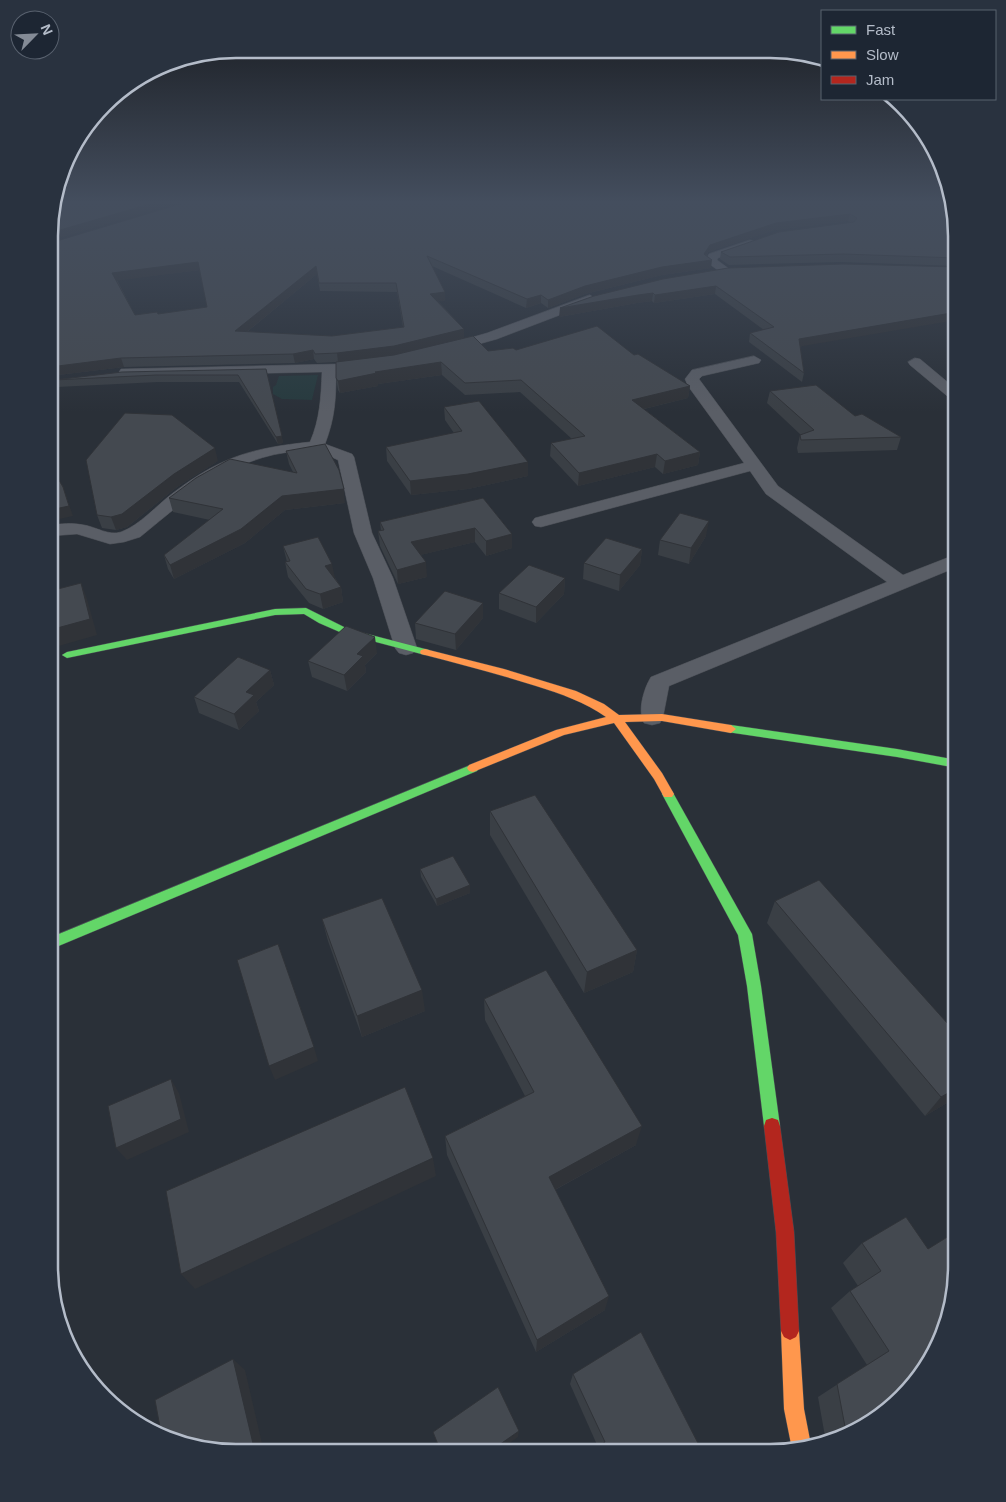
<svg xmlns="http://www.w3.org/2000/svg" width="1006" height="1502" font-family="Arial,sans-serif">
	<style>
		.green { fill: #273a3e }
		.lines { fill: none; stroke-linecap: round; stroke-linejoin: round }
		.street-casing { stroke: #484c53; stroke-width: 1 }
		.fast-casing { stroke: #484c53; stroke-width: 1 }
		.slow-casing { stroke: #484c53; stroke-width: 1 }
		.jam-casing { stroke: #484c53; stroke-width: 1 }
		.street { fill: #5a5e66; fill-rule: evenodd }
		.fast { fill: #63d668; fill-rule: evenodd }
		.slow { fill: #ff974d; fill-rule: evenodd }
		.jam { fill: #b3261e; fill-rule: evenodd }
		.wall { fill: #3a3f45; fill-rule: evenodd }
		.shaded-wall { fill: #303338 }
		.building { fill: #444950; stroke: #303338; fill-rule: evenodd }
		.rim { fill: none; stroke: #b4bcc9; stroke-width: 2.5 }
	</style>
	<rect width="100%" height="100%" fill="#2a3038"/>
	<polygon class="green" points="318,375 312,400 282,399 273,394 273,387 276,385 279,376"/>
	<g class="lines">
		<g class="street-casing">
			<g id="street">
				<polygon points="750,240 754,241 755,243 754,245 718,258 717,260 732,271 730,273 722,273 705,261 709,254"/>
				<polygon points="590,295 596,299 594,302 497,339 447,353 440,349 442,346 487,333"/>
				<path d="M754 356 761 360 759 363 702 376 699 379 778 486 903 575 957 554V567L669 686 663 717 660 723 652 725 644 723C637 711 644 688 651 677L887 582 766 494 750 471 541 527 535 526 532 522 535 518 744 463 688 386 685 379 692 370Z"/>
				<polygon points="915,358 920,359 957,390 957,401 952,400 910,365 908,362"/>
				<path d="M367 361 372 362 374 365 372 368 336 372C336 399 335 418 325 444L352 454 354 457 372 533 393 578 417 648 413 653 406 655 399 653 395 648 373 578 354 533 338 460C331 457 321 451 313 451 240 449 193 494 140 537L124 542 110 544 77 534 50 536V526C61 523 72 523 84 525 96 527 109 536 121 532 140 525 157 505 173 493 220 457 252 448 310 442 320 419 321 397 322 372L126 376 121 375 119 372 121 369 338 364Z"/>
			</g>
		</g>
		<g class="fast-casing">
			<g id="fast">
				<polygon points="306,608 348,629 429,650 430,652 425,655 342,633 319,623 304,614 275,615 67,658 62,655 67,652 275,609"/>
				<polygon points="731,725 897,749 957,760 957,768 897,757 727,732 726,729"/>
				<polygon points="473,764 477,765 479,768 477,771 49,950 49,938"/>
				<polygon points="668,790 672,791 752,934 761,986 780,1126 778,1132 772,1134 766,1132 764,1126 747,986 738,935 662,794 664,791"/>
			</g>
		</g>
		<g class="slow-casing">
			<g id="slow">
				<path d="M425 649 504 669 576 691 604 704 619 715 662 714 731 725 736 729 731 733 662 721 625 722 662 773 674 794 672 797H664L654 779 614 723 564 735 473 772 469 771 467 768 469 765 556 730 606 717C585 702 561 694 536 686 498 674 460 664 421 654L420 652 421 650Z"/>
				<polygon points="790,1322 796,1325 799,1331 804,1409 811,1445 792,1449 784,1409 781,1331 784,1325"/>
			</g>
		</g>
		<g class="jam-casing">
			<polygon id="jam" points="772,1118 778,1120 780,1126 794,1232 799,1331 796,1337 790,1340 784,1337 781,1331 776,1232 764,1126 766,1120"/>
		</g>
		<use href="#street" class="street"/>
		<use href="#fast" class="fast"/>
		<use href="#slow" class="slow"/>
		<use href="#jam" class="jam"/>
	</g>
	<g class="wall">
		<path d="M950 201 957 236V266L841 262 729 265 720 259 721 252 851 223 848 221 774 230 708 252 707 255 711 268 662 275 585 294 548 308 541 303 526 308 432 266 445 301H438L464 329V338L429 347 488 351 516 350 634 355 690 386 688 398 644 409 700 452 698 465 663 474 655 467 578 486 550 456 551 443 572 439 520 392 465 395 442 375 378 384V386L340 393 338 390 336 378V362L317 363 314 359 295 363 124 367 50 376V243ZM200 270 207 307 158 314 135 315 117 280ZM317 274 320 291 397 292 403 327 332 336 247 332Z"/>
		<polygon points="957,267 800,347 804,373 802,382 749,342 750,333 764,330 715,294 654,303 652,301 637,303 559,317 594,296"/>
		<polygon points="266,369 283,443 278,444 239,382 158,382 57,387 54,380"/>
		<polygon points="770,391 855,416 901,437 897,450 798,453 797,448 800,435 801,435 767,403"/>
		<polygon points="444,407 528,476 468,489 411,495 387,461 386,447 454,433 445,420"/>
		<polygon points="286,451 345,503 285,510 245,543 174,579 168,569 164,555 210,520 173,512 169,498 293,472 289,464"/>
		<polygon points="218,461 177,487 127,527 116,530 102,528 97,515"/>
		<polygon points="483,498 512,534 512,548 486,556 475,542 420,555 427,577 398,584 380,546 378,531 381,531 380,522"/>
		<polygon points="706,536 689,564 658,555 660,540"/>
		<polygon points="283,546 335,578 341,587 343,602 323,609 309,603 288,577 285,562 287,562"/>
		<polygon points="642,549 640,565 619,591 583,579 584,563"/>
		<polygon points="565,578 564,594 536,623 499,609 499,593"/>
		<polygon points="483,618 456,650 416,639 415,623"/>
		<polygon points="377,653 365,665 366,672 347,691 312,677 308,661"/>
		<polygon points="270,670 274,685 256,702 259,711 239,730 199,713 194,697"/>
		<polygon points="490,811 637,950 633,972 584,993 490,835"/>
		<polygon points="420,869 470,885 470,893 437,906 421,877"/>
		<polygon points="775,901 957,1097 925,1116 767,923"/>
		<polygon points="322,919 425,1011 362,1037 328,941"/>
		<polygon points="484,999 636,1145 555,1190 605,1310 536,1352 447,1155 445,1136 525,1096 485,1020"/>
		<polygon points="906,1217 884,1414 842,1439 826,1442 818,1397 867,1365 831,1308 850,1291 858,1286 843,1263 862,1243"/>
		<polygon points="573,1374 703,1453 598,1447 570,1384"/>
	</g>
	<g class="shaded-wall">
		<polygon points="160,201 185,201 50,241 50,233"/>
		<polygon points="850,214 848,221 774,230 708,252 703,261 712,260 711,268 662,275 585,294 548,308 548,300 585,286 704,254 710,245 776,223"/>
		<polygon points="198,262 200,270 115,281 112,273"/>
		<polygon points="316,266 317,274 237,340 235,331"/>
		<polygon points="716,286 715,294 654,303 655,295"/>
		<polygon points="445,292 445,301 431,302 430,294"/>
		<polygon points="653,293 652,301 637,303 559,317 560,308 638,295"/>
		<polygon points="541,295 541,303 526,308 527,299"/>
		<polygon points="957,312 957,320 797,347 799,339"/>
		<polygon points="464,329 464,338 395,355 338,362 337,353"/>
		<polygon points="313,350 314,359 295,363 293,354"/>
		<polygon points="121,358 124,367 50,376 50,367"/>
		<polygon points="441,362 442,375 378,384 378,386 340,393 338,381 375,372"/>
		<polygon points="690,386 688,398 631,412 632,400"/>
		<polygon points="282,436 283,443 278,444 276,437"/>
		<polygon points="215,448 218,461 177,487 127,527 116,530 111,517 174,474"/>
		<polygon points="700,452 698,465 663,474 665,461"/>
		<polygon points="657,454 655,467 578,486 579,473"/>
		<polygon points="528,462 528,476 468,489 411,495 410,481"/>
		<polygon points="63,487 73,516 50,521 50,510"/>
		<polygon points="344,489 345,503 285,510 245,543 174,579 170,565 282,496"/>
		<polygon points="709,521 706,536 689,564 691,548"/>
		<polygon points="475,528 475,542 412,557 411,542"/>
		<polygon points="512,534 512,548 486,556 486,541"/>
		<polygon points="642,549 640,565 619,591 620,575"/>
		<polygon points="426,562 427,577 398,584 397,570"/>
		<polygon points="332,564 335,578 327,580 325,566"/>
		<polygon points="565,578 564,594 536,623 536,607"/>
		<polygon points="81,583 87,599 97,635 52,648 50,644 50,630"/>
		<polygon points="341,587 343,602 323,609 320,594"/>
		<polygon points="483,603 483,618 456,650 455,634"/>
		<polygon points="375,637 377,653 365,665 366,672 347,691 344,675 357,654"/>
		<polygon points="270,670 274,685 256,702 259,711 239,730 234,714 246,692"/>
		<polygon points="470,885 470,893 437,906 436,899"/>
		<polygon points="637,950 633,972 584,993 587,972"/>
		<polygon points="422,990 425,1011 362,1037 357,1016"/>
		<polygon points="314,1047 318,1061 275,1080 269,1066"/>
		<polygon points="171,1079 179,1093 189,1132 127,1160 116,1148"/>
		<polygon points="957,1088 957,1097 925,1116 941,1097"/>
		<polygon points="642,1126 636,1145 547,1194 549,1177"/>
		<polygon points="433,1158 436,1176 195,1289 181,1274"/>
		<polygon points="609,1296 605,1310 536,1352 537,1340"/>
		<polygon points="233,1359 245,1370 264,1452 255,1452"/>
		<polygon points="519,1431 518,1437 497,1452 489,1452"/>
	</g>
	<g class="building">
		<polygon points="54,201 160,201 50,233 50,211"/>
		<path d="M190 201H950L957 236V258L843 254 730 257 721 252 779 232 854 222 857 218 850 214 776 223 710 245 704 254 712 260 662 267 585 286 548 300 541 295 527 299 427 256 445 292 430 294 464 329 394 346 337 353 315 354 313 350 293 354 121 358 50 367V243ZM198 262 207 307 158 314 157 312 135 315 112 273ZM316 266 319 283H396L404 327 332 336 235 331Z"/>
		<polygon points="843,264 957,267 957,312 799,339 804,373 750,333 774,327 716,286 655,295 653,293 638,295 560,308 594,296 663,279 728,268"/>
		<polygon points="597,326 634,355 638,354 690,386 632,400 700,452 665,461 657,454 579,473 551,443 585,436 521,380 465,383 441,362 375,372 377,373 338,381 336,378 336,362 394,355 473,336 488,351 513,348 516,350"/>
		<polygon points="266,369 282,436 276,437 238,375 156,375 54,380 122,372"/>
		<polygon points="816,385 855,416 862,414 901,437 801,440 800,435 814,430 770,391"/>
		<polygon points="479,401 528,462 468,474 410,481 386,447 462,431 444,407"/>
		<polygon points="125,413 172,415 215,448 174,474 122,514 111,517 97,515 86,460"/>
		<polygon points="325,444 339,470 344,489 282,496 241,529 170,565 164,555 223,509 169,498 196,478 230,459 297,473 286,451"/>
		<polygon points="50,465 63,487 69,506 50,510"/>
		<polygon points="483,498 512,534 486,541 475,528 411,542 426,562 397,570 378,531 384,530 380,522"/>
		<polygon points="680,513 709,521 691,548 660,540"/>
		<polygon points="318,537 332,564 325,566 341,587 320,594 306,589 285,562 290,561 283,546"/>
		<polygon points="606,538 642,549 620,575 584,563"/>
		<polygon points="529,565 565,578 536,607 499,593"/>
		<polygon points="81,583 90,619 50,630 50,591"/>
		<polygon points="445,591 483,603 455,634 415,623"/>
		<polygon points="346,626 375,637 357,654 363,656 344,675 308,661"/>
		<polygon points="238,657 270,670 246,692 254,695 234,714 194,697"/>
		<polygon points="535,795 637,950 587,972 490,811"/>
		<polygon points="453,856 470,885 436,899 420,869"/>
		<polygon points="819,880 957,1034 957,1088 941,1097 775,901"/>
		<polygon points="382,898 422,990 357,1016 322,919"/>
		<polygon points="278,944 314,1047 269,1066 237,960"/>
		<polygon points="546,970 642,1126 549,1177 609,1296 537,1340 445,1136 534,1092 484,999"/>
		<polygon points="171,1079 181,1119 116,1148 108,1106"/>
		<polygon points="405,1087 433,1158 181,1274 166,1191"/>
		<polygon points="906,1217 928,1249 957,1231 957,1279 943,1338 919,1380 884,1414 846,1437 844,1434 846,1432 837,1384 889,1351 850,1291 881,1271 862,1243"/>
		<polygon points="641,1332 703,1453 589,1453 605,1442 573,1374"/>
		<polygon points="233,1359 255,1452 212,1452 164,1439 162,1438 155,1400"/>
		<polygon points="498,1387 519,1431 489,1452 441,1452 433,1432"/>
	</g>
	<linearGradient id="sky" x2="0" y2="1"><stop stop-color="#171a1f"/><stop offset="0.49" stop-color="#444e5e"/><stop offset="1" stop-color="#444e5e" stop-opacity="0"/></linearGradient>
	<rect width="1006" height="412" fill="url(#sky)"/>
	<path d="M0 0H1006V1502H0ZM236 58H770A178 178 0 0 1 948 236V1266A178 178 0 0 1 770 1444H236A178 178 0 0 1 58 1266V236A178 178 0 0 1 236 58Z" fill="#29323f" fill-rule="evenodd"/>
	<path class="rim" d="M236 58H770A178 178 0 0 1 948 236V1266A178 178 0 0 1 770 1444H236A178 178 0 0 1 58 1266V236A178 178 0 0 1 236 58Z"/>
	<rect x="821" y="10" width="175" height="90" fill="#1d2633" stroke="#59626f"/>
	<rect x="831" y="26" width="25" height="8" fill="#63d668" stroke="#59626f"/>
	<text x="866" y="35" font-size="15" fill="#b4bcc9">Fast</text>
	<rect x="831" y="51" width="25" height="8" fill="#ff974d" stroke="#59626f"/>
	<text x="866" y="60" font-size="15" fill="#b4bcc9">Slow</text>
	<rect x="831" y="76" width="25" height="8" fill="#b3261e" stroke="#59626f"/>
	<text x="866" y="85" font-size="15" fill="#b4bcc9">Jam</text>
	<g transform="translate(35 35) rotate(66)"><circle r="24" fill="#1d2633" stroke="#59626f"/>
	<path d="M0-4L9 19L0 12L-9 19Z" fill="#848b96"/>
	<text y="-8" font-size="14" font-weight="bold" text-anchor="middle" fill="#b4bcc9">N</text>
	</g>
</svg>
